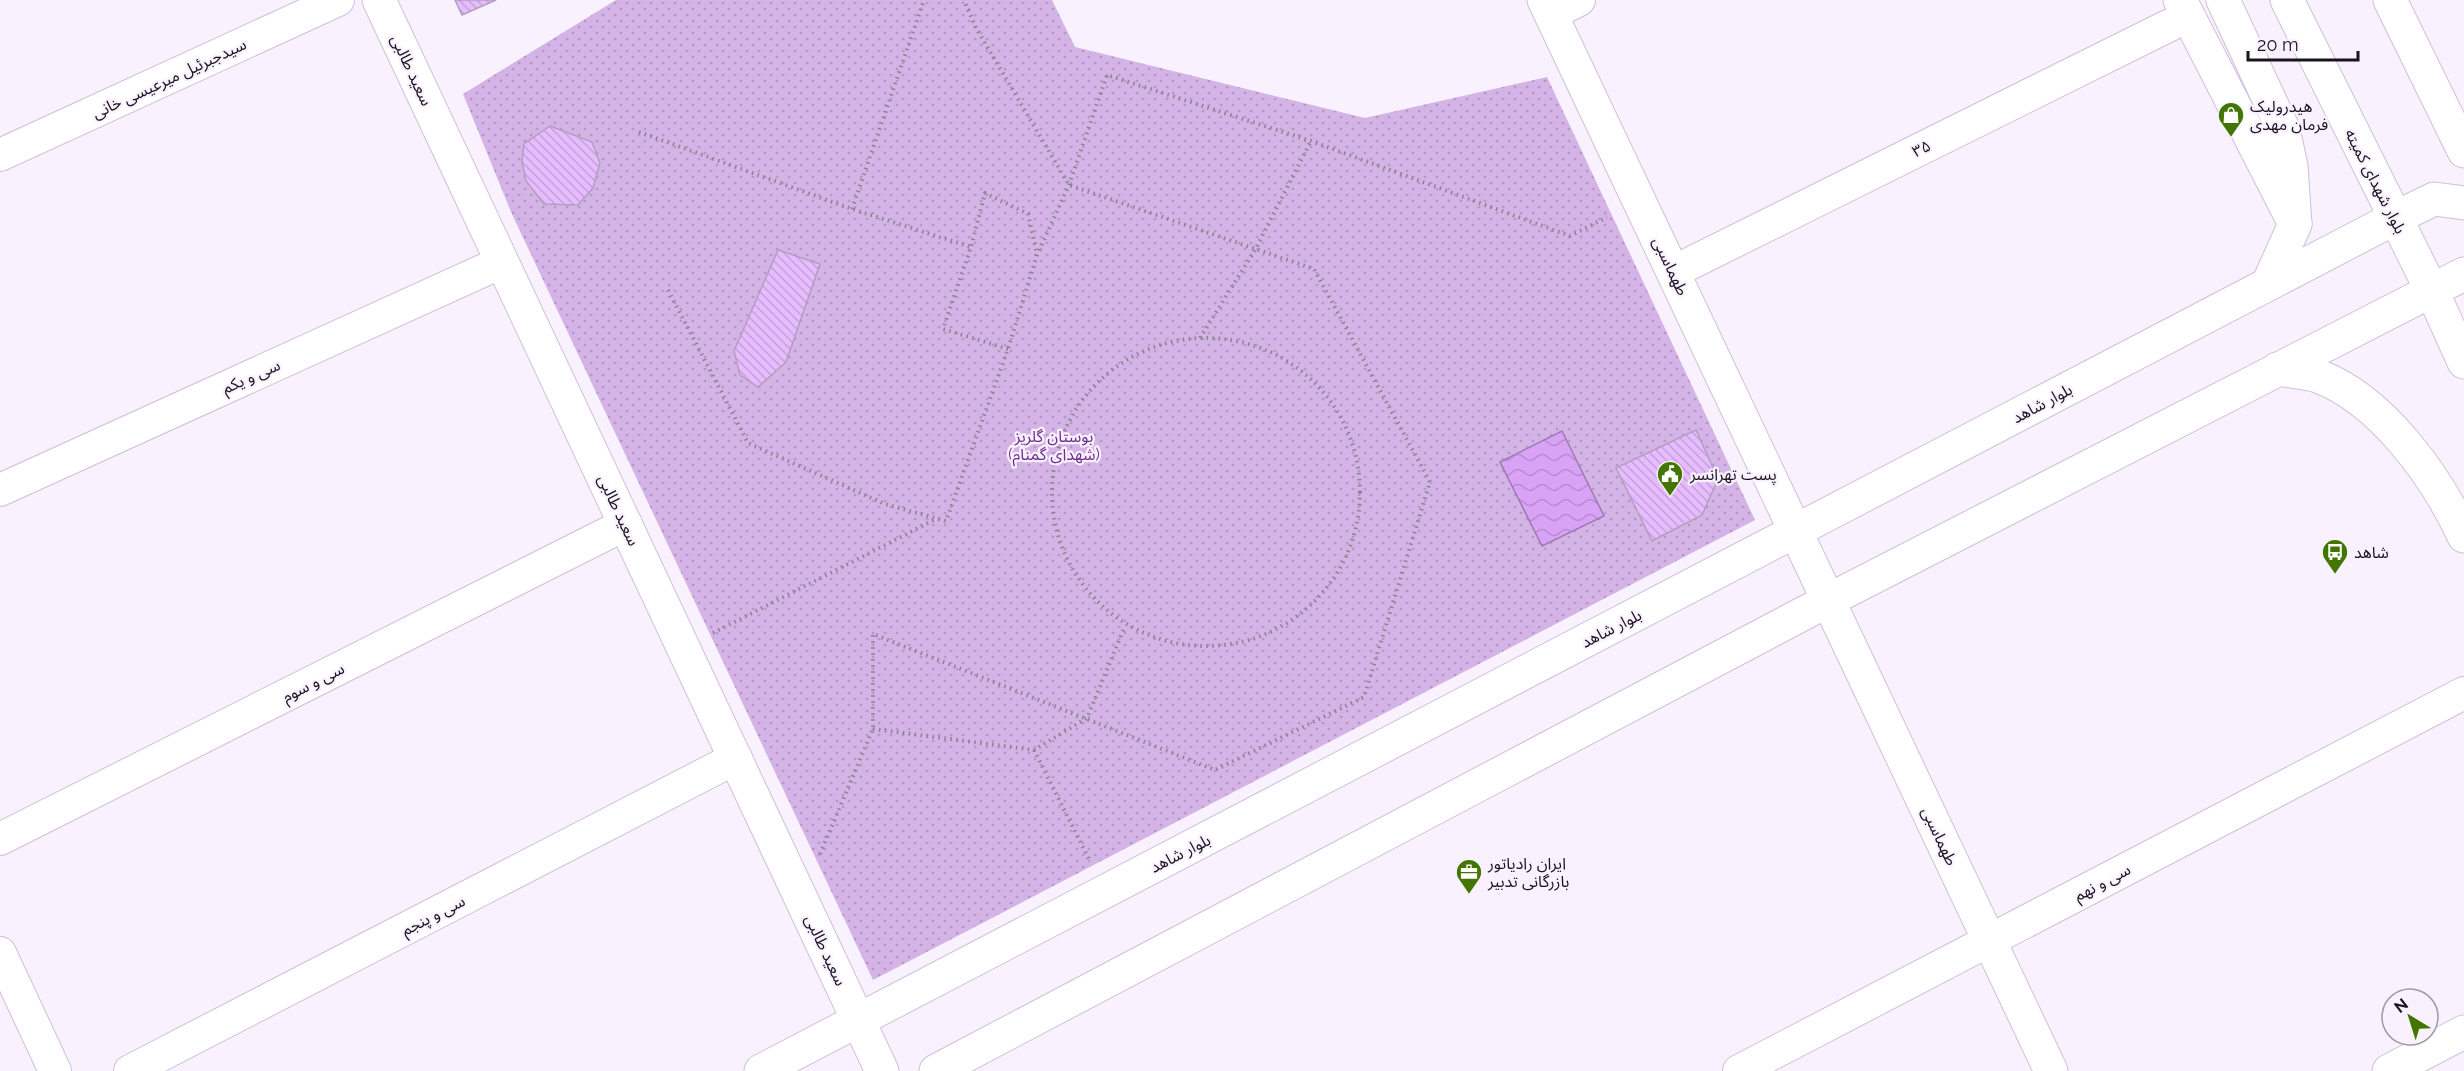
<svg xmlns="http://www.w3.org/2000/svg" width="2464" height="1071" font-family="Raleway,'Noto Sans Arabic',sans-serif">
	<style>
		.green { fill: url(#green-dots) }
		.water { fill: url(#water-waves); stroke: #9f78b4; stroke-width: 1.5 }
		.building { fill: url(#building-back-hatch); stroke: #b29fbd; stroke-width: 1.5 }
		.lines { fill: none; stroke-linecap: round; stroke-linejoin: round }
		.minor-casing { stroke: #d1bedc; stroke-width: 34 }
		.tertiary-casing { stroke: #d1bedc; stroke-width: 35 }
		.secondary-casing { stroke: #d1bedc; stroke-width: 35 }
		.primary-casing { stroke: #d1bedc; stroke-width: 35 }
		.path { stroke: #8a848f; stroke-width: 4; stroke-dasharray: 1.5 4.5; stroke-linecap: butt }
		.minor { stroke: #fff; stroke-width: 32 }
		.tertiary { stroke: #fff; stroke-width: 33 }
		.secondary { stroke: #fff; stroke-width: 33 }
		.primary { stroke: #fff; stroke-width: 33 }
		.labels { text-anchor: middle; stroke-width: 4.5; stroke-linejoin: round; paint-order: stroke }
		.street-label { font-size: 16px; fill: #19131d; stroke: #f9f2fe }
		.poi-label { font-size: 16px; fill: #19131d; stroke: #f9f2fe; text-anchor: start }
		.park-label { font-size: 16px; fill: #6c2c8a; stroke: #f9f2fe }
	</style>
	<defs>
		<pattern id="green-dots" width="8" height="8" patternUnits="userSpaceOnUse" patternTransform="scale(1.5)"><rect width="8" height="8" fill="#d4b3e6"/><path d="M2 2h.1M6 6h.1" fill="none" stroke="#b599c5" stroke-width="1.8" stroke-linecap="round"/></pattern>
		<pattern id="water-waves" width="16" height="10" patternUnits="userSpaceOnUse" patternTransform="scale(1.5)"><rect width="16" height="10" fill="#d8a3f5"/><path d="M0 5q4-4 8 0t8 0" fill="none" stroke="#b98bd2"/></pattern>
		<pattern id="building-back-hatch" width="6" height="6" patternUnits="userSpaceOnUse" patternTransform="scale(1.5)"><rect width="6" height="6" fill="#e6bcfe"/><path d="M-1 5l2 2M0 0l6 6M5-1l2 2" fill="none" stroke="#c5a1d9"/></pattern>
	</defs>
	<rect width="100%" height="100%" fill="#f9f2fe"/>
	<polygon class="green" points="616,0 1052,0 1075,47 1365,118 1547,77 1755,520 873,980 511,212 463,94"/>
	<polygon class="water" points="1562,431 1604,516 1542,546 1500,462"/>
	<g class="building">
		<polygon points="455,0 496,0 462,15"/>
		<polygon points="550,126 592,142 600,163 593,188 578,205 544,204 526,181 522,161 524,144"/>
		<polygon points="778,250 820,264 786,362 758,387 740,375 734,351"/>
		<polygon points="1696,430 1718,479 1702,515 1652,541 1616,468"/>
	</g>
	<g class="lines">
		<g class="minor-casing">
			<g id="minor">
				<polyline points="1551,14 1579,0"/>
				<polyline points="0,155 338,0"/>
				<polyline points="1673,272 2170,25"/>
				<polyline points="0,490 502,262"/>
				<polyline points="0,839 626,524"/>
				<polyline points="0,953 55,1071"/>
				<polyline points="130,1071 736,758"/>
				<polyline points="1739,1071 2464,693"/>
			</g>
		</g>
		<g class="tertiary-casing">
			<g id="tertiary">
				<polyline points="379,0 882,1071"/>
				<polyline points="1544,0 2051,1071"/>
				<polyline points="2180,0 2295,224"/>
				<polyline points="2389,1071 2464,1032"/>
			</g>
		</g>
		<g class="secondary-casing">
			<g id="secondary">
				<polyline points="761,1071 2395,218 2434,199 2464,203"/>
				<polyline points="936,1071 1829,600 2464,274"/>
			</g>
		</g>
		<g class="primary-casing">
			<g id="primary">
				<polyline points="2223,0 2283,129 2291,166 2295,224 2268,284"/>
				<polyline points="2287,0 2432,291 2464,362"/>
				<polyline points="2390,0 2464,151"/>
				<path d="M2277 369C2290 371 2305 372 2318 376 2382 400 2436 476 2464 536"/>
			</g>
		</g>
		<g class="path">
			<polyline points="639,132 852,209 971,247"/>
			<polyline points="852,209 924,0"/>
			<polyline points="668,290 748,443 885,504 946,521 1008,349 1037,255 1069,185 1107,75 1311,141 1570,236 1607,217"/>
			<circle cx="1206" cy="492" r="154"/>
			<polyline points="1200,338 1255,250 1311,141"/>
			<polyline points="1008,349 943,329 971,247 985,193 1028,214 1037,254"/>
			<polyline points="713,633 936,519"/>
			<polyline points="873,729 1034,750 1087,718 1125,626"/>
			<polyline points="1034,750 1089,859"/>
			<polyline points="820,854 873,729 873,634 1215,770 1364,697 1430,482 1314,269 1069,185 976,28 964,0"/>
		</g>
		<use href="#minor" class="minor"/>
		<use href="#tertiary" class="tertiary"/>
		<use href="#secondary" class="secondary"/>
		<use href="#primary" class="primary"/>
	</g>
	<defs>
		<g id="shop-pin" transform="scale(1.35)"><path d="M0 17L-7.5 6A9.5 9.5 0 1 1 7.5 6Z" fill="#437601" stroke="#f9f2fe"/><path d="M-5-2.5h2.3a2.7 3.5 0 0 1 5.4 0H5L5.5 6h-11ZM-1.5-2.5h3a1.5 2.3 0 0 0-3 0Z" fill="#fff"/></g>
		<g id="civic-pin" transform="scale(1.35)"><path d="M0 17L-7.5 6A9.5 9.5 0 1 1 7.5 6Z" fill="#437601" stroke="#f9f2fe"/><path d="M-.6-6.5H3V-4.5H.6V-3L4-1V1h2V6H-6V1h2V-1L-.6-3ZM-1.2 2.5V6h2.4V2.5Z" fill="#fff"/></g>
		<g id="bus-pin" transform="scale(1.35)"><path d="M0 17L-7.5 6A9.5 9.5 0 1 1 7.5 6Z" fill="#437601" stroke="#f9f2fe"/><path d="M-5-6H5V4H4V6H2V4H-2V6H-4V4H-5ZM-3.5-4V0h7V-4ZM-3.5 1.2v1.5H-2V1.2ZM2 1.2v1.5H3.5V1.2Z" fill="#fff"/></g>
		<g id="office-pin" transform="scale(1.35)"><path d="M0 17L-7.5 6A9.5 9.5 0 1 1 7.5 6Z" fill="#437601" stroke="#f9f2fe"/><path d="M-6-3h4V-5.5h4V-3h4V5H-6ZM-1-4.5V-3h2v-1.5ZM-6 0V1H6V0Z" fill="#fff"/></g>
	</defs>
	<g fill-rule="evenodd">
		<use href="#shop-pin" x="2231" y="115"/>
		<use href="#civic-pin" x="1670" y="474"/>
		<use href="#bus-pin" x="2335" y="552"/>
		<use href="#office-pin" x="1469" y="872"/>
	</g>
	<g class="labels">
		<g class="street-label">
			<text transform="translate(412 70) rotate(65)" y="6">سعید طالبی</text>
			<text transform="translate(169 78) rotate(-25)" y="6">سیدجبرئیل میرعیسی خانی</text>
			<text transform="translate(1921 148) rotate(-26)" y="6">۳۵</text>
			<text transform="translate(2376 181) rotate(63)" y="6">بلوار شهدای کمیته</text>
			<text transform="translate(1671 266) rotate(65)" y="6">طهماسبی</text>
			<text transform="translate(251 376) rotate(-24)" y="6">سی و یکم</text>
			<text transform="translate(2042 403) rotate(-28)" y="6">بلوار شاهد</text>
			<text transform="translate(619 510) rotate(65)" y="6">سعید طالبی</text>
			<text transform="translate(1611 628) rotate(-27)" y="6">بلوار شاهد</text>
			<text transform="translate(313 682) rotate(-27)" y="6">سی و سوم</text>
			<text transform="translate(1940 836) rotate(65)" y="6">طهماسبی</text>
			<text transform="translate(1180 853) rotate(-27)" y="6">بلوار شاهد</text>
			<text transform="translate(2102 882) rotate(-28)" y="6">سی و نهم</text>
			<text transform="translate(433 915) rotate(-27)" y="6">سی و پنجم</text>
			<text transform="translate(826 950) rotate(65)" y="6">سعید طالبی</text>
		</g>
		<g class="poi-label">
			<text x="2250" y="112">هیدرولیک<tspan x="2250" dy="18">فرمان مهدی</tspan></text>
			<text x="1690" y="480">پست تهرانسر</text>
			<text x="2354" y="558">شاهد</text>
			<text x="1488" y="869">ایران رادیاتور<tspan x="1488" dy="18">بازرگانی تدبیر</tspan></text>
		</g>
		<g class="park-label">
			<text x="1054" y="442">بوستان گلریز<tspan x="1054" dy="18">(شهدای گمنام)</tspan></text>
		</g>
	</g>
	<g transform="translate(2410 1017) rotate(322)"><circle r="28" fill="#f9f2fe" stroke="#9f99a4" stroke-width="1.5"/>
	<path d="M0-4.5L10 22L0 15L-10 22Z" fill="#437601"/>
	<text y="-9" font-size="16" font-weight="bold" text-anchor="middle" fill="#19131d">N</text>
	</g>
	<path d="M2248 51v9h110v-9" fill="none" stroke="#19131d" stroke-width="3"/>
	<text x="2257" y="51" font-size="18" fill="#19131d" stroke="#f9f2fe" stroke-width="4.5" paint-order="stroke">20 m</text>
</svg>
